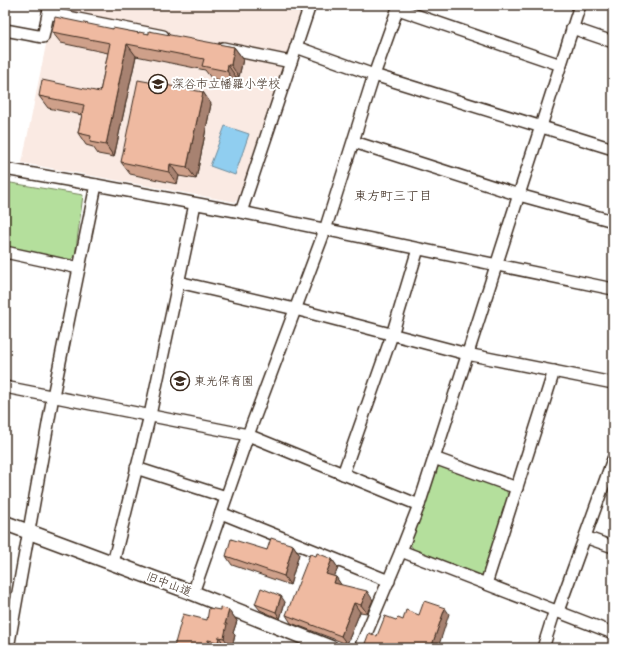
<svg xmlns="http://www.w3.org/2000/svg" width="618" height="653" font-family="Kalam,'Klee One',sans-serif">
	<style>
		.built { fill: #faeae3 }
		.green { fill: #b4df9c; stroke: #78845d }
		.water { fill: #90cef0; stroke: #6e8c9c }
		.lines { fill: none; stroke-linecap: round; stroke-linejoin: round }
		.minor-casing { stroke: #3b2a1e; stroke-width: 14 }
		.major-casing { stroke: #3b2a1e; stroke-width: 17 }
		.minor { stroke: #fff; stroke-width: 11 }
		.major { stroke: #fff; stroke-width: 14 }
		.wall { fill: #cea08a; stroke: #3b2a1e }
		.shaded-wall { fill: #a78271; stroke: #3b2a1e }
		.building { fill: #efbaa1; stroke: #3b2a1e }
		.labels { text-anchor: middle; stroke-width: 4; stroke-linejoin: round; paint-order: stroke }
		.poi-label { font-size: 12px; fill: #3b2a1e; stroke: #fff; text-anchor: start }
		.street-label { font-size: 12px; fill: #3b2a1e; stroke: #fff }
		.neighbourhood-label { font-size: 13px; fill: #3b2a1e; stroke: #fff }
	</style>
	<rect width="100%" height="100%" fill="#fff"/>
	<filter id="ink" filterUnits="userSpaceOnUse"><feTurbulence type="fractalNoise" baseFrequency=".025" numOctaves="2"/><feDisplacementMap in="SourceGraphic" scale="8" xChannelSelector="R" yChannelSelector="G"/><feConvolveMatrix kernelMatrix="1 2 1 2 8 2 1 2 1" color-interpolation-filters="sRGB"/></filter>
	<g filter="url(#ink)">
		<polygon class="built" points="54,5 304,5 238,199 235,202 22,163"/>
		<g class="green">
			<polygon points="5,182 83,195 75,256 70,260 5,246"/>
			<polygon points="440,466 506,488 508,497 482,577 416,553 410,544 434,470"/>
		</g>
		<polygon class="water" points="225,126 249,134 235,175 210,166"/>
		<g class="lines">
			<g class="minor-casing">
				<g id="minor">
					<polyline points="398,9 561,65"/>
					<polyline points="48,13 163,36"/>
					<polyline points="572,28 613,42"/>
					<polyline points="5,30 43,37 50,5"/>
					<polyline points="296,47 374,75 613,149"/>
					<polyline points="223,48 291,62"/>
					<polyline points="354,142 519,195 613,221"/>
					<polyline points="5,169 96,185 241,212 613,289"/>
					<polyline points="241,212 310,5"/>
					<polyline points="5,252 79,268"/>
					<polyline points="178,282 295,309 467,354 613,383"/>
					<polyline points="5,387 248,435 419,505"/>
					<polyline points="434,458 517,488"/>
					<polyline points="136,468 226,497"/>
					<polyline points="343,474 392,335 418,249"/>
					<polyline points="221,513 389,581"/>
					<polyline points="585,537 613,547"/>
					<polyline points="401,551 613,633"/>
					<polyline points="113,563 150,415 195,204"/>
					<polyline points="486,584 554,371"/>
					<polyline points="193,593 248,435 325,230 374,75 399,5"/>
					<polyline points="558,611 613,459"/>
					<polyline points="8,648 53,396 96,185"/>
					<polyline points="360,648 401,551 419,505 580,5"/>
					<polyline points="543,648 555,610"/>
				</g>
			</g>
			<g class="major-casing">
				<polyline id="major" points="5,523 193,593 331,648"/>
			</g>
			<use href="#minor" class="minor"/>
			<use href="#major" class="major"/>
		</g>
		<g class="wall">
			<polygon points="113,29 139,33 149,34 234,47 243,59 239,77 236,77 235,83 211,78 205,70 136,56 114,157 98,154 93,147 86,145 78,133 82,115 48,108 39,96 100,92 108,53 61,43 52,32"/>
			<polygon points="203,92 211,104 196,179 179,176 177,184 130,174 121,162"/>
			<polygon points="293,545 299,554 290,585 232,565 226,556 267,550"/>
			<polygon points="332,559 338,568 334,577 336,577 341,585 373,600 367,613 360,612 347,644 291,623 286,615"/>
			<polygon points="285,602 280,619 260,610 255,604"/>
			<polygon points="220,610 229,610 237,621 233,633 235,635 232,648 170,648 174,647"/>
		</g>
		<g class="shaded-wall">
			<polygon points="127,44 136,56 114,157 106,145"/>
			<polygon points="234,47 243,59 239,77 231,65"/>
			<polygon points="228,65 236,77 235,83 227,71"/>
			<polygon points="203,92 211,104 196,179 187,167"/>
			<polygon points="170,164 179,176 177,184 169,172"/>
			<polygon points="293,545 299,554 290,585 284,576"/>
			<polygon points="332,559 338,568 332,582 326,574"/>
			<polygon points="336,577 342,586 334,583"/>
			<polygon points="367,591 373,600 367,613 361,605"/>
			<polygon points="281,596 285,602 280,619 276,612"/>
			<polygon points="354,603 360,612 347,644 341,636"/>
			<polygon points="445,608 449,614 438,648 431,648"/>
			<polygon points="229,610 237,621 233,633 235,635 232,648 231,648 224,638 225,624"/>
			<polygon points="219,637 227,648 222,648 218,642"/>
			<polygon points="208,640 214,648 206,648"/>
		</g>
		<g class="building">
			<polygon points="55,17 113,29 113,28 139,33 139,32 149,34 149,31 234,47 231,65 228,65 227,71 202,66 204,59 127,44 106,145 90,142 91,136 78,133 84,105 39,96 42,80 100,92 110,43 52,32"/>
			<polygon points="138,80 203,92 187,167 170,164 169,172 121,162"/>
			<polygon points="271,538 293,545 284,576 226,556 231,539 267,550"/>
			<polygon points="317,553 332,559 326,574 336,577 334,583 367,591 361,605 354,603 341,636 286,615 310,554 316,556"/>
			<polygon points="261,588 281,596 276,612 255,604"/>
			<polygon points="424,601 445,608 431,648 385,648 382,647 381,648 369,648 364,646 369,633 377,636 385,616 396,620 398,618 403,620 406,610 419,615"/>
			<polygon points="220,607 229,610 225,624 227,624 224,638 219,637 218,642 208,640 206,648 170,648 170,646 174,647 183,614 207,620 209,608 220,610"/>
		</g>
	</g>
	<defs>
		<g id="school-ring" transform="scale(1)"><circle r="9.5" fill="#fff" stroke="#3b2a1e" stroke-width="1.5"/><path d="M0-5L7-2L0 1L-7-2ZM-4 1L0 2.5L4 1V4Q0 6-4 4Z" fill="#3b2a1e"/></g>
	</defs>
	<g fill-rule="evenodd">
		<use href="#school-ring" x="158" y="84"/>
		<use href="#school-ring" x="180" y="381"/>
	</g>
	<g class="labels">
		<g class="poi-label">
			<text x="172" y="88">深谷市立幡羅小学校</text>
			<text x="194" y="385">東光保育園</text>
		</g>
		<g class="street-label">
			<text transform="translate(169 584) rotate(21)" y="4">旧中山道</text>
		</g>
		<g class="neighbourhood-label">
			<text x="393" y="200">東方町三丁目</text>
		</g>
	</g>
	<rect width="618" height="653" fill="none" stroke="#fff" stroke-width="20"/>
	<rect x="10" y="10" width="598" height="633" fill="none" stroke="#3b2a1e" stroke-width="1.5" filter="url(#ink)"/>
</svg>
